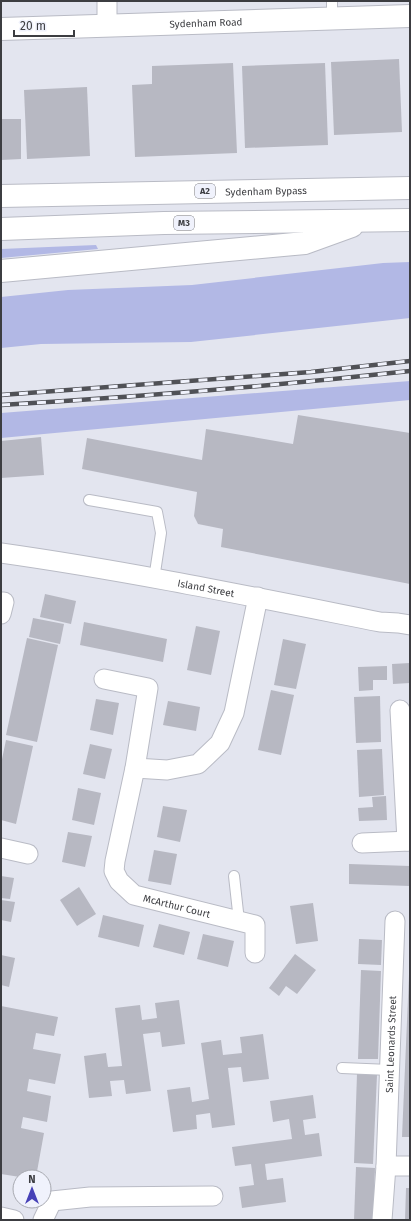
<svg xmlns="http://www.w3.org/2000/svg" width="411" height="1221" font-family="'Fira Sans',sans-serif">
	<style>
		.green { fill: #b2b8e5 }
		.building { fill: #b7b8c2 }
		.lines { fill: none; stroke-linecap: round; stroke-linejoin: round }
		.lane-casing { stroke: #b9bbc5; stroke-width: 12 }
		.street-casing { stroke: #b9bbc5; stroke-width: 21 }
		.secondary-casing { stroke: #b9bbc5; stroke-width: 24 }
		.highway-casing { stroke: #b9bbc5; stroke-width: 24 }
		.lane { stroke: #fff; stroke-width: 10 }
		.street { stroke: #fff; stroke-width: 19 }
		.secondary { stroke: #fff; stroke-width: 22 }
		.highway { stroke: #fff; stroke-width: 22 }
		.rail-casing { stroke: #505156; stroke-width: 4.5 }
		.rail { stroke: #f0f2fc; stroke-width: 3; stroke-dasharray: 9; stroke-linecap: butt }
		.labels { text-anchor: middle; stroke-width: 4; stroke-linejoin: round; paint-order: stroke }
		.shield { fill: #f0f2fc; stroke: #727379; stroke-width: 1 }
		.shield-label { font-size: 9px; font-weight: bold; fill: #3c3d41 }
		.street-label { font-size: 10px; fill: #3c3d41; stroke: #f0f2fc }
	</style>
	<rect width="100%" height="100%" fill="#e3e5ef"/>
	<g class="green">
		<polygon points="96,245 98,249 1,258 1,249"/>
		<polygon points="410,262 410,318 191,342 41,344 1,348 1,297 68,290 192,285 383,263"/>
		<polygon points="410,381 410,400 1,438 1,413"/>
	</g>
	<g class="building">
		<polygon points="399,59 402,132 334,135 331,62"/>
		<polygon points="233,63 237,153 135,157 132,85 152,84 152,66"/>
		<polygon points="325,63 328,145 245,148 242,66"/>
		<polygon points="87,87 90,156 27,159 24,90"/>
		<polygon points="1,119 21,119 21,159 1,160"/>
		<polygon points="298,415 410,433 410,584 221,547 223,529 198,524 194,516 197,492 82,469 87,438 202,460 206,429 293,444"/>
		<polygon points="41,437 44,475 1,478 1,441"/>
		<polygon points="45,594 76,601 71,624 40,617"/>
		<polygon points="33,618 64,624 60,644 29,637"/>
		<polygon points="84,622 167,639 163,662 80,645"/>
		<polygon points="196,626 220,631 211,675 187,670"/>
		<polygon points="27,638 58,645 37,742 6,735"/>
		<polygon points="283,639 306,644 296,689 274,685"/>
		<polygon points="410,663 410,683 393,684 392,664"/>
		<polygon points="387,666 387,680 373,680 373,690 359,691 358,667"/>
		<polygon points="271,690 294,695 281,755 258,750"/>
		<polygon points="380,696 381,742 356,743 354,697"/>
		<polygon points="96,699 119,703 113,735 90,730"/>
		<polygon points="168,701 200,707 196,731 163,725"/>
		<polygon points="6,740 33,746 16,824 1,820 1,764"/>
		<polygon points="90,744 112,749 105,779 83,774"/>
		<polygon points="382,749 384,795 359,797 357,750"/>
		<polygon points="78,788 101,793 94,825 72,820"/>
		<polygon points="386,796 387,820 359,821 358,808 373,807 372,797"/>
		<polygon points="163,806 187,810 180,842 157,837"/>
		<polygon points="68,832 92,836 85,867 62,862"/>
		<polygon points="154,850 177,854 171,885 148,881"/>
		<polygon points="349,864 410,866 410,886 349,884"/>
		<polygon points="1,876 14,878 10,899 1,898"/>
		<polygon points="79,887 96,914 77,926 60,900"/>
		<polygon points="1,900 15,902 11,922 1,920"/>
		<polygon points="313,903 318,941 296,944 290,906"/>
		<polygon points="103,915 144,925 139,947 98,937"/>
		<polygon points="159,924 190,932 184,955 153,947"/>
		<polygon points="203,934 234,941 228,967 197,959"/>
		<polygon points="359,939 382,940 381,965 358,964"/>
		<polygon points="295,954 316,970 297,994 286,986 279,996 269,988"/>
		<polygon points="1,955 15,958 9,987 1,985"/>
		<polygon points="361,970 381,971 378,1059 358,1059"/>
		<polygon points="409,975 410,975 410,1137 402,1137"/>
		<polygon points="179,1000 185,1044 162,1047 160,1032 143,1034 151,1091 126,1094 124,1080 110,1081 112,1096 89,1098 84,1056 106,1053 108,1067 122,1066 115,1008 140,1005 142,1020 157,1018 155,1003"/>
		<polygon points="1,1006 58,1017 54,1036 36,1033 33,1049 61,1054 55,1084 29,1079 27,1091 51,1096 47,1122 23,1117 21,1128 44,1133 36,1177 20,1177 1,1174"/>
		<polygon points="263,1034 269,1079 243,1082 241,1067 228,1068 235,1125 212,1128 210,1113 196,1115 197,1129 173,1132 167,1090 190,1087 192,1102 209,1099 201,1043 221,1040 223,1055 242,1053 240,1037"/>
		<polygon points="357,1074 377,1075 373,1164 354,1163"/>
		<polygon points="313,1095 316,1118 303,1120 305,1135 319,1133 322,1156 265,1164 267,1180 283,1178 286,1202 242,1208 239,1187 254,1185 251,1164 235,1166 232,1147 292,1139 289,1119 273,1122 270,1101"/>
		<polygon points="356,1167 375,1168 373,1220 354,1220"/>
		<polygon points="406,1188 410,1188 410,1220 405,1220"/>
	</g>
	<g class="lines">
		<g class="lane-casing">
			<g id="lane">
				<polyline points="332,1 332,18"/>
				<polyline points="89,500 157,512 161,533 154,579"/>
				<polyline points="234,876 239,921"/>
				<polyline points="342,1068 390,1070"/>
			</g>
		</g>
		<g class="street-casing">
			<g id="street">
				<polyline points="107,1 107,25"/>
				<path id="s1" d="M1 553C128 571 254 597 380 622L398 623 410 625"/>
				<polyline points="1,602 4,602 1,614"/>
				<path id="s2" d="M104 679 148 688 135 768 115 861 114 871 119 881 134 895 255 925V953"/>
				<polyline points="400,710 407,841"/>
				<polyline points="135,768 167,770 198,764 220,743 234,713 258,597"/>
				<polyline points="362,843 410,841"/>
				<polyline points="1,848 28,854"/>
				<polyline points="386,1166 410,1166"/>
				<polyline points="1,1217 14,1220"/>
				<polyline points="43,1220 52,1201 90,1197 213,1196"/>
				<path id="s3" d="M382 1220 386 1166 395 921"/>
			</g>
		</g>
		<g class="secondary-casing">
			<g id="secondary">
				<path id="s4" d="M1 29 410 16"/>
			</g>
		</g>
		<g class="highway-casing">
			<g id="highway">
				<path id="s5" d="M1 196 410 188"/>
				<polyline points="1,229 164,223 410,220"/>
				<polyline points="1,271 305,243 352,226"/>
			</g>
		</g>
		<use href="#lane" class="lane"/>
		<use href="#street" class="street"/>
		<use href="#secondary" class="secondary"/>
		<use href="#highway" class="highway"/>
		<g class="rail-casing">
			<g id="rail">
				<polyline points="1,395 311,372 410,361"/>
				<path d="M1 405C138 397 274 386 410 371"/>
			</g>
		</g>
		<use href="#rail" class="rail"/>
	</g>
	<g class="labels">
		<g class="shield">
			<rect x="195" y="184" width="20" height="14" rx="3"/>
			<rect x="174" y="216" width="20" height="14" rx="3"/>
		</g>
		<g class="shield-label">
			<text x="205" y="194">A2</text>
			<text x="184" y="226">M3</text>
		</g>
		<g class="street-label">
			<text dy="4" stroke="none"><textPath href="#s4" startOffset="205">Sydenham Road</textPath></text>
			<text dy="4" stroke="none"><textPath href="#s5" startOffset="265">Sydenham Bypass</textPath></text>
			<text dy="4" stroke="none"><textPath href="#s1" startOffset="208">Island Street</textPath></text>
			<text dy="4" stroke="none"><textPath href="#s2" startOffset="307">McArthur Court</textPath></text>
			<text dy="4" stroke="none"><textPath href="#s3" startOffset="176">Saint Leonards Street</textPath></text>
		</g>
	</g>
	<rect width="411" height="1221" fill="none" stroke="#3c3d41" stroke-width="4"/>
	<g transform="translate(32 1189)"><circle r="19" fill="#f0f2fc" stroke="#a8aab1"/>
	<path d="M0-3L7 15L0 10L-7 15Z" fill="#4641b7"/>
	<text y="-6" font-size="11" font-weight="bold" text-anchor="middle" fill="#3c3d41">N</text>
	</g>
	<path d="M14 30v6h60v-6" fill="none" stroke="#3c3d41" stroke-width="2"/>
	<text x="20" y="30" font-size="12" fill="#3c3d41" stroke="#f0f2fc" stroke-width="3" paint-order="stroke">20 m</text>
</svg>
